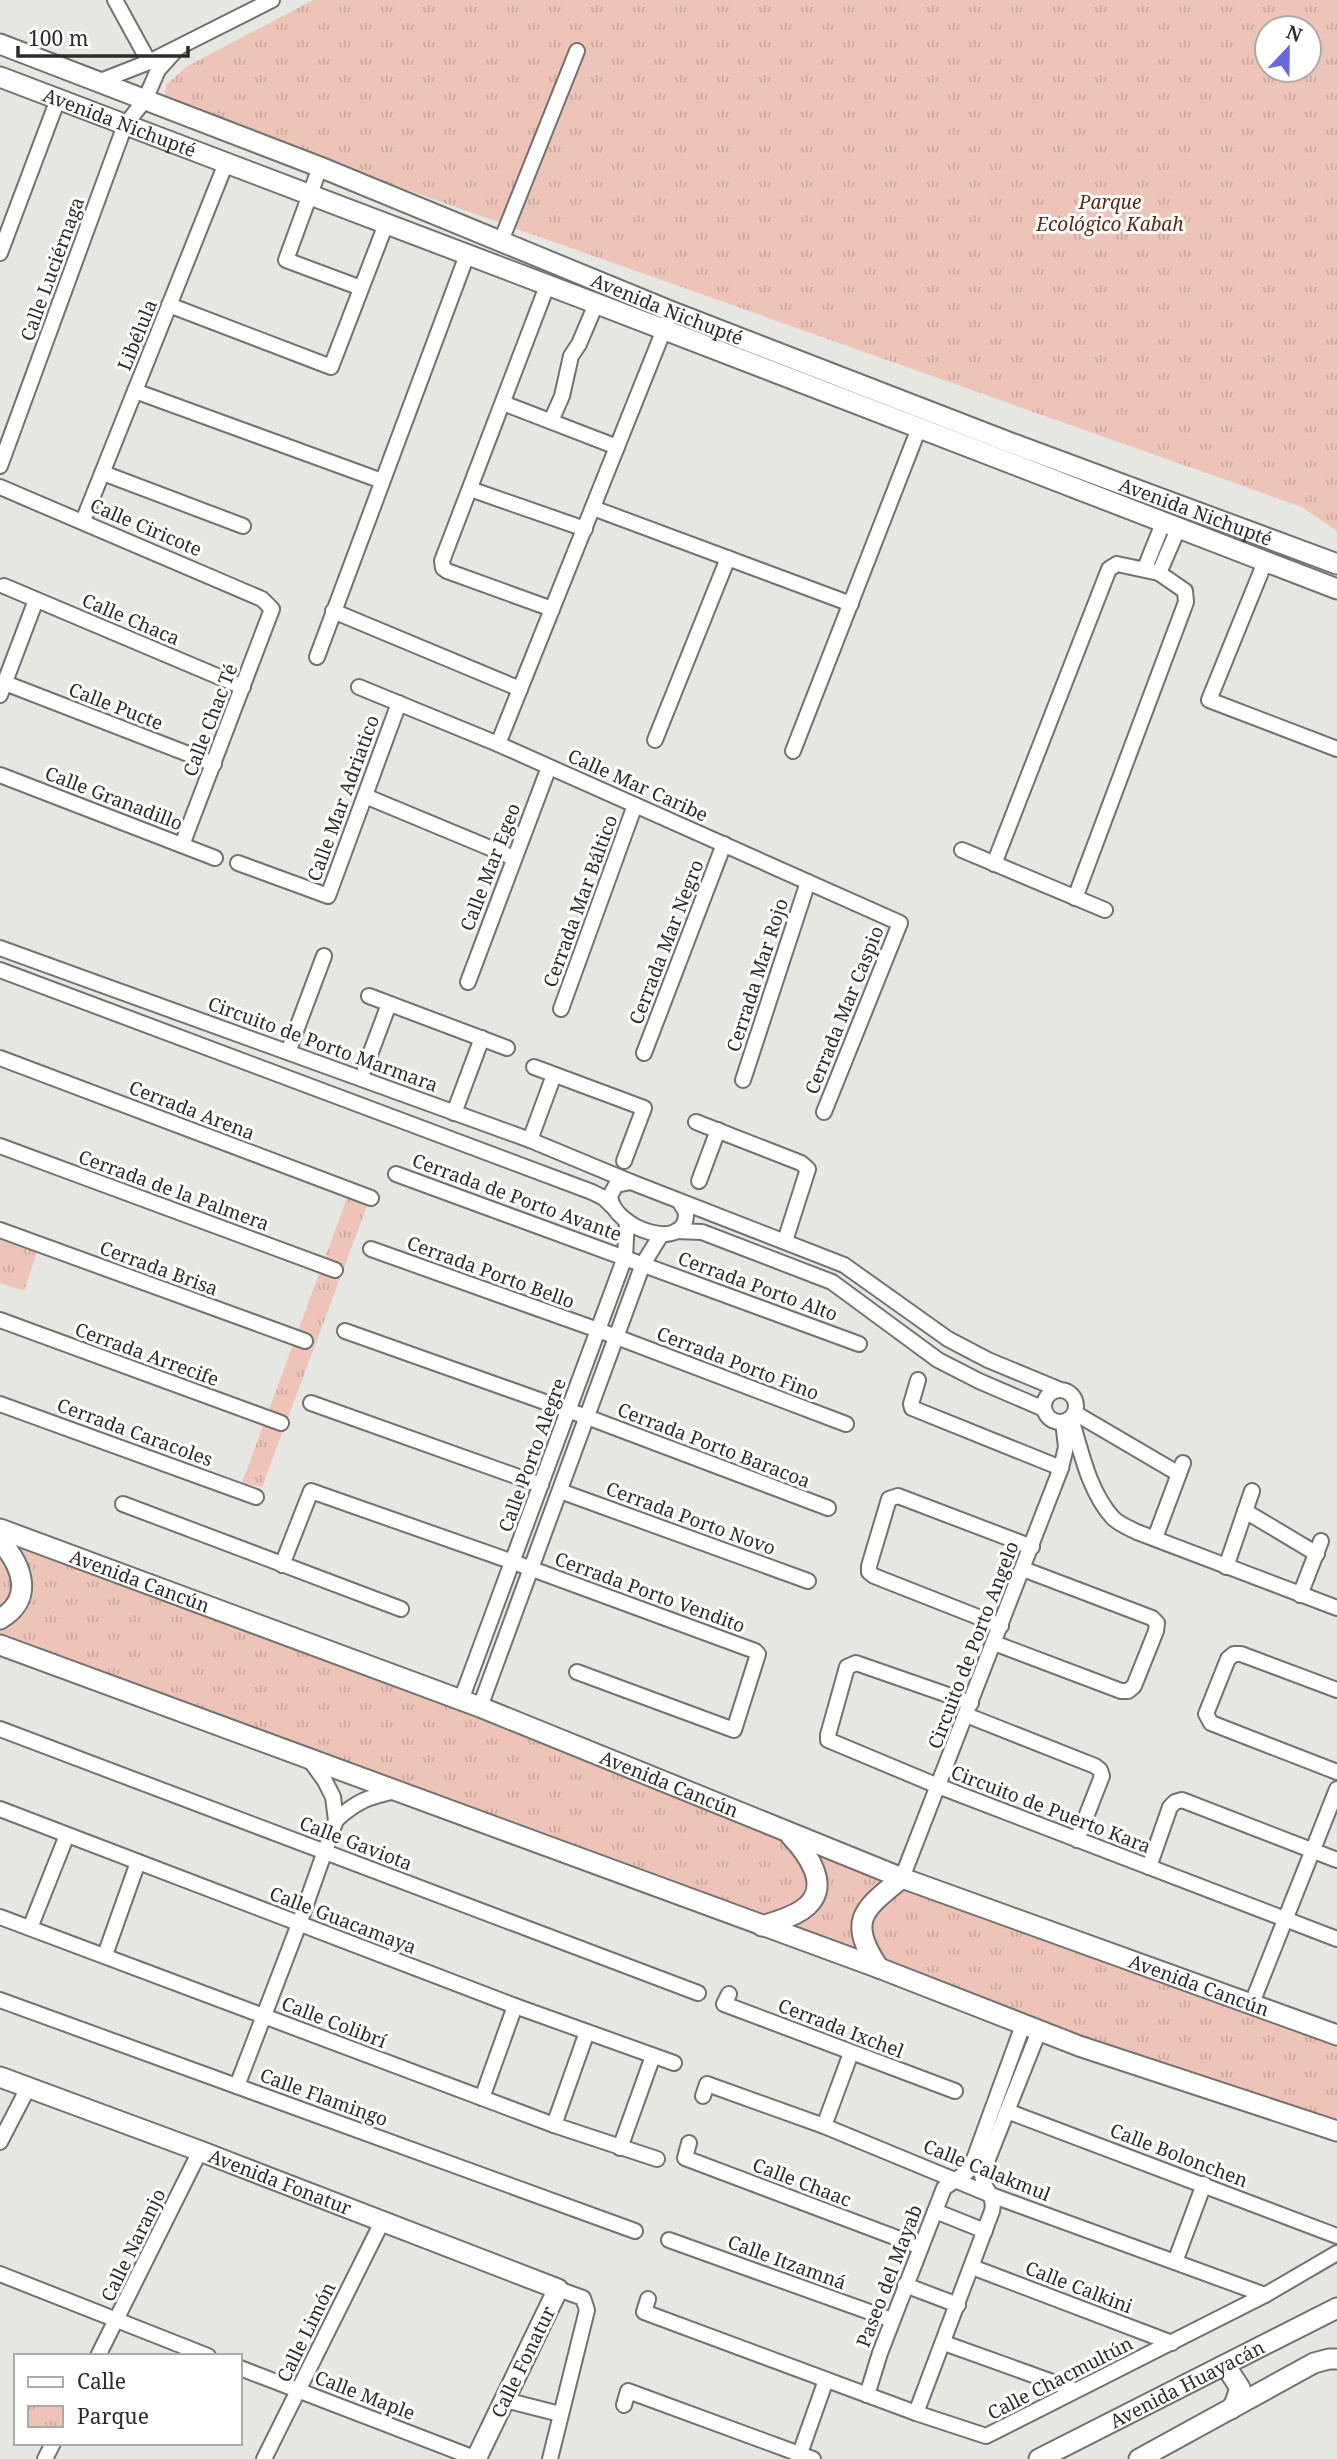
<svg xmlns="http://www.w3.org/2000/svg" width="1337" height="2459" font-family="'Noto Serif',serif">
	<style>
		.park { fill: url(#park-tufts); fill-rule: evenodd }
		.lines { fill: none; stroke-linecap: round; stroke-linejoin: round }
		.minor-casing { stroke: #72726f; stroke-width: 18 }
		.major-casing { stroke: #72726f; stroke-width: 23 }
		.minor { stroke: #fff; stroke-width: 14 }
		.major { stroke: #fff; stroke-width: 19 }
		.labels { text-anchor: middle; stroke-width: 6; stroke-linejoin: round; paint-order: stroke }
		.street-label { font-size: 19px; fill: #2c2c2b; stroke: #fffffe }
		.park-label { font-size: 19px; font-style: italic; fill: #5e2716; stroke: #fffffe }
	</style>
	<defs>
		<pattern id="park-tufts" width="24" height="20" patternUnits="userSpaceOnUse" patternTransform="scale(1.75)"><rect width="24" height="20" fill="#edc4b7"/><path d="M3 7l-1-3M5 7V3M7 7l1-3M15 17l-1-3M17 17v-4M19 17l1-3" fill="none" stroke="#cba99e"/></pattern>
	</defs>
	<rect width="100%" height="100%" fill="#e6e6e2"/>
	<g class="park">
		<path d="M313 0H1337V531L1302 507 193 114 164 97 167 84 186 67ZM1267 28H1309V70H1267Z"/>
		<polygon points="347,1198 367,1206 262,1487 242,1483"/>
		<polygon points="0,1236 38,1249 24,1291 0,1283"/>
		<polygon points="0,1536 291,1649 437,1691 1337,2036 1337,2121 1079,2046 350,1774 0,1633"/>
	</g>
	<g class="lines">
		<g class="minor-casing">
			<g id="minor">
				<polyline points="115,0 149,62"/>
				<polyline points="98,82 149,62 272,0"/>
				<polyline points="320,167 286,260 361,288"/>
				<polyline points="501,241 577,51"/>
				<polyline points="0,253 58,99"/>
				<polyline points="547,286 442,561 443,568 447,571 552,609"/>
				<polyline points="169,305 331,367 386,224"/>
				<polyline points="135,391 382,481"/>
				<polyline points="503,403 617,447"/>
				<polyline points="551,421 562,396 571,356 579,344 596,304"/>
				<polyline points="0,466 125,125 145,100 158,70 177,49"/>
				<polyline points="103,473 243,526"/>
				<polyline points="0,487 262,599 272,609 182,845"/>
				<polyline points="470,489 585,529"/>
				<polyline points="593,508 851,604"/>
				<polyline points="83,521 226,163"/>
				<polyline points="1265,562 1209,700 1337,749"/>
				<polyline points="1145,568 1163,523"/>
				<polyline points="1159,573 1178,529"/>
				<polyline points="4,586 243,687"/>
				<polyline points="333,611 520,689"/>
				<polyline points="317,657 467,255"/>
				<polyline points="5,683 214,764"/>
				<polyline points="359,687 498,744 900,923 824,1112"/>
				<polyline points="0,695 36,600"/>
				<polyline points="655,740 728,558"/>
				<polyline points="498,744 667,322"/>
				<polyline points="793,751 919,428"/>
				<polyline points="0,775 215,858"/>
				<polyline points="365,796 514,858"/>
				<polyline points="962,850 1105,910"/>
				<polyline points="238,863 328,896 399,703"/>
				<polyline points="994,864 1109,569 1117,564 1159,573 1185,591 1186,602 1075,898"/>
				<polyline points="0,948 530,1140 631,1182"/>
				<polyline points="0,970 592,1192 604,1198 612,1206"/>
				<polyline points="468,982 549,767"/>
				<polyline points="369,996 507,1048"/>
				<polyline points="561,1009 635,805"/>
				<polyline points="288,1052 324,956"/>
				<polyline points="644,1053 724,844"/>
				<polyline points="0,1058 371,1198"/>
				<polyline points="534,1067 644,1108 624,1161"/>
				<polyline points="365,1068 389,1004"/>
				<polyline points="743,1080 808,882"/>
				<polyline points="454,1113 482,1038"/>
				<polyline points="696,1122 801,1163 808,1169 785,1241"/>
				<polyline points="530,1140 554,1075"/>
				<polyline points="0,1146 335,1270"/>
				<polyline points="396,1174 859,1344"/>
				<polyline points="699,1181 718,1130"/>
				<path d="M679 1201 686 1212C688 1254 613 1229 610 1196L616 1185 631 1182 844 1265 948 1339 988 1360 1058 1389"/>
				<polyline points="0,1230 305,1341"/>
				<polyline points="676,1231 702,1232 832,1282 938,1360 979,1381 1044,1409"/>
				<polyline points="371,1249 598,1330 846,1424"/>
				<polyline points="0,1320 281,1423"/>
				<polyline points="345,1331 587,1417 828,1508"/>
				<polyline points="918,1380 911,1404 912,1408 1061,1468"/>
				<circle cx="1060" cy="1406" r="16"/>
				<polyline points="311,1403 541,1485"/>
				<polyline points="0,1404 256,1497"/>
				<polyline points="1075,1413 1179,1474"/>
				<path d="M1071 1418C1081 1451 1089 1492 1113 1518 1119 1524 1129 1528 1137 1532L1337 1608"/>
				<polyline points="560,1491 808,1581"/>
				<polyline points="123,1504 401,1609"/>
				<polyline points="1245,1511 1317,1554"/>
				<polyline points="1155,1538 1183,1463"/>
				<polyline points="282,1565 311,1491 513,1562 755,1651 758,1654 734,1730 577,1672"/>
				<polyline points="1226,1567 1252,1491"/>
				<polyline points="1300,1595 1321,1541"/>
				<polyline points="1001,1626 874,1576 869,1572 869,1566 889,1499 898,1496 1032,1547"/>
				<polyline points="994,1643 1121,1691 1128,1691 1134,1686 1156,1631 1157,1623 1152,1618 1023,1569"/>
				<polyline points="1337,1690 1241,1654 1234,1654 1228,1659 1206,1714 1211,1723 1337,1772"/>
				<polyline points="461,1700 625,1257 627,1221"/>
				<polyline points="971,1703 856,1663 847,1667 828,1735 828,1740 938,1786 1337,1939"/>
				<polyline points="480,1707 643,1264 661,1235"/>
				<polyline points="966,1715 1095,1766 1100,1770 1102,1776 1077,1840"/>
				<polyline points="0,1729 698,1993"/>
				<polyline points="0,1809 515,2006 674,2063"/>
				<path d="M336 1820C357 1801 368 1797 396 1791"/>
				<polyline points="1149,1867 1170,1807 1175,1802 1182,1800 1337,1860"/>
				<polyline points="902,1878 1061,1468 1066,1447 1063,1422"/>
				<polyline points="0,1917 554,2125 657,2159"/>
				<polyline points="30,1928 67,1835"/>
				<polyline points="105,1955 138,1862"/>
				<polyline points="729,1994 724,2004 955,2091"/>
				<polyline points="0,2000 635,2231"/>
				<polyline points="1252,2003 1337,1789"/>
				<polyline points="237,2086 299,1924 336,1820 333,1797 325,1781 309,1759"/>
				<polyline points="703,2096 707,2084 824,2126 991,2195 1265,2295"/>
				<polyline points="482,2098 515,2006"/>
				<polyline points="1007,2111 1337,2236"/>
				<polyline points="554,2125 587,2032"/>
				<polyline points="824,2126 851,2053"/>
				<polyline points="0,2142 28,2088"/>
				<polyline points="689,2143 685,2158 921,2247"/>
				<polyline points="620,2148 653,2056"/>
				<polyline points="935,2211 985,2231"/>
				<polyline points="669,2240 892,2320"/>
				<polyline points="1175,2262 1204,2184"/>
				<polyline points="972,2267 1172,2343"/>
				<polyline points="0,2274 208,2356"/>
				<polyline points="905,2285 958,2305"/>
				<polyline points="648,2299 644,2312 916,2413 986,2436 1265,2295 1337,2253"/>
				<polyline points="944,2343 1075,2390"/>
				<polyline points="98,2356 200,2151"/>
				<polyline points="240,2368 477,2459"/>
				<polyline points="867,2395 880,2353 944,2188 967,2172 973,2162 1023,2025"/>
				<polyline points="505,2400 560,2414"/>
				<polyline points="624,2405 628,2391 813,2459"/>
				<path d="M916 2413 992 2211C996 2195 982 2189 982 2174L1039 2031"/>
				<polyline points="45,2459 53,2443"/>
				<polyline points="264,2459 382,2222"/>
				<polyline points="550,2459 587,2310 583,2298 558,2289"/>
				<polyline points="798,2459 826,2380"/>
			</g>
		</g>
		<g class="major-casing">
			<g id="major">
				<path id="s1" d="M0 44 320 167 670 311 1011 443 1337 564"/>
				<path id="s2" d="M0 77 608 308 1337 589"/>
				<path id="s3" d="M0 1529 480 1707 902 1878 1337 2035"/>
				<path d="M0 1541C22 1565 35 1599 0 1619"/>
				<polyline points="0,1645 879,1968 1079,2046 1337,2131"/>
				<path d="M762 1926C775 1922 790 1918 802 1910 834 1889 808 1854 790 1835"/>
				<path d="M879 1968C846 1920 864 1909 902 1878"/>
				<path id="s4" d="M0 2077 200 2151 558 2289 476 2459"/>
				<polyline points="1225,2365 1240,2388 1235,2403 1231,2409"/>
				<path id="s5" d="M1039 2459 1337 2308"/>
				<polyline points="1139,2459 1314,2363 1329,2359 1337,2359"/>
			</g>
		</g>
		<use href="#minor" class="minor"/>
		<use href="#major" class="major"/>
	</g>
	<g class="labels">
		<g class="street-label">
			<text dy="7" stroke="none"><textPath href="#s2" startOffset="128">Avenida Nichupté</textPath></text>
			<text transform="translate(52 269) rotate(-70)" y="7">Calle Luciérnaga</text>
			<text dy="7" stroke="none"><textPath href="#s1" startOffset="718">Avenida Nichupté</textPath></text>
			<text transform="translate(137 335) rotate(-68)" y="7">Libélula</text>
			<text dy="7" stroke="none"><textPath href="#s1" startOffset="1284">Avenida Nichupté</textPath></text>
			<text transform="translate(146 527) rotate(23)" y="7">Calle Ciricote</text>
			<text transform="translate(131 619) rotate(23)" y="7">Calle Chaca</text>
			<text transform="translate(116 706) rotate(21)" y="7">Calle Pucte</text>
			<text transform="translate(210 720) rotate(-69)" y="7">Calle Chac Té</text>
			<text transform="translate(638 785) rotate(24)" y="7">Calle Mar Caribe</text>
			<text transform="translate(114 798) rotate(21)" y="7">Calle Granadillo</text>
			<text transform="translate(343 798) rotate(-70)" y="7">Calle Mar Adriatico</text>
			<text transform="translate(490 867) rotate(-69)" y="7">Calle Mar Egeo</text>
			<text transform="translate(580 901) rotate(-70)" y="7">Cerrada Mar Báltico</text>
			<text transform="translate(666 942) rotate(-69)" y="7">Cerrada Mar Negro</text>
			<text transform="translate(757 975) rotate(-72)" y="7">Cerrada Mar Rojo</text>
			<text transform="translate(844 1010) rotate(-68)" y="7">Cerrada Mar Caspio</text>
			<text transform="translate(323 1044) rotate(20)" y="7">Circuito de Porto Marmara</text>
			<text transform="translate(192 1110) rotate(21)" y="7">Cerrada Arena</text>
			<text transform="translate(174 1190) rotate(20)" y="7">Cerrada de la Palmera</text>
			<text transform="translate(517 1197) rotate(20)" y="7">Cerrada de Porto Avante</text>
			<text transform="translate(159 1268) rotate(20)" y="7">Cerrada Brisa</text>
			<text transform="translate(491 1272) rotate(20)" y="7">Cerrada Porto Bello</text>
			<text transform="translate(758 1286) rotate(20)" y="7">Cerrada Porto Alto</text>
			<text transform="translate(147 1354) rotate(20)" y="7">Cerrada Arrecife</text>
			<text transform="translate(738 1363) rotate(21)" y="7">Cerrada Porto Fino</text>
			<text transform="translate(135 1432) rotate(20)" y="7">Cerrada Caracoles</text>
			<text transform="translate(714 1445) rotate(21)" y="7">Cerrada Porto Baracoa</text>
			<text transform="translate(532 1455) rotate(-70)" y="7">Calle Porto Alegre</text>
			<text transform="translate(691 1518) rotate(20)" y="7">Cerrada Porto Novo</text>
			<text dy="7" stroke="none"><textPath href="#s3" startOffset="149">Avenida Cancún</textPath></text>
			<text transform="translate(650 1592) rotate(20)" y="7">Cerrada Porto Vendito</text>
			<text transform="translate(973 1645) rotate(-69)" y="7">Circuito de Porto Angelo</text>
			<text dy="7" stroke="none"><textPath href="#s3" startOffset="716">Avenida Cancún</textPath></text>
			<text transform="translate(1051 1809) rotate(21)" y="7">Circuito de Puerto Kara</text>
			<text transform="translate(356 1843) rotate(21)" y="7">Calle Gaviota</text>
			<text transform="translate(343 1920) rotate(21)" y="7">Calle Guacamaya</text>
			<text dy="7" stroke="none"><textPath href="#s3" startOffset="1283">Avenida Cancún</textPath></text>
			<text transform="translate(334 2022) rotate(21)" y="7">Calle Colibrí</text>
			<text transform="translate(841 2028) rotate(21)" y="7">Cerrada Ixchel</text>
			<text transform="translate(324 2097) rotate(20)" y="7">Calle Flamingo</text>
			<text transform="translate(1179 2155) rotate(21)" y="7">Calle Bolonchen</text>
			<text transform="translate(987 2170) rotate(22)" y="7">Calle Calakmul</text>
			<text dy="7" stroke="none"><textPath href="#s4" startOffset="299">Avenida Fonatur</textPath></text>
			<text transform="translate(802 2182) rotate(21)" y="7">Calle Chaac</text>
			<text transform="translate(133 2245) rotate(-64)" y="7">Calle Naranjo</text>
			<text transform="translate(787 2262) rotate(20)" y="7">Calle Itzamná</text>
			<text transform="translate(889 2276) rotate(-69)" y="7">Paseo del Mayab</text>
			<text transform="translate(1079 2287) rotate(21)" y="7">Calle Calkini</text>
			<text transform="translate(306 2332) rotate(-64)" y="7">Calle Limón</text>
			<text transform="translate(523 2362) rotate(-64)" y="7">Calle Fonatur</text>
			<text transform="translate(1060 2378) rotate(-27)" y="7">Calle Chacmultún</text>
			<text dy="7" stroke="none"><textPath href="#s5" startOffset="166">Avenida Huayacán</textPath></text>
			<text transform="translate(365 2395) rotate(21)" y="7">Calle Maple</text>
		</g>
		<g class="park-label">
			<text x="1110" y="209">Parque<tspan x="1110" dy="22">Ecológico Kabah</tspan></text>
		</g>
	</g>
	<rect x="14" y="2354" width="228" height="91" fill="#fffffe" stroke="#ababaa" stroke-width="2"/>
	<rect x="28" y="2377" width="35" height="10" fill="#ffffff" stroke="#ababaa" stroke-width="2"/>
	<text x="77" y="2389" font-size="21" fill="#2c2c2b">Calle</text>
	<rect x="28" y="2406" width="35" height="21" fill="url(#park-tufts)" stroke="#ababaa" stroke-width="2"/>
	<text x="77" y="2424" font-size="21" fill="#2c2c2b">Parque</text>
	<g transform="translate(1288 49) rotate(22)"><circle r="33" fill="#fffffe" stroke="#ababaa" stroke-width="2"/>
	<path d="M0-5L12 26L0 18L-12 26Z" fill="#6967e0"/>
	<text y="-10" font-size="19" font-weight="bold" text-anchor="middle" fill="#2c2c2b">N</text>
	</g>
	<path d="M18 46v10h170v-10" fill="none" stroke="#2c2c2b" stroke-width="3.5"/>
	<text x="28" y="46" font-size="21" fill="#2c2c2b" stroke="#fffffe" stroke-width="5" paint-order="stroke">100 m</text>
</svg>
